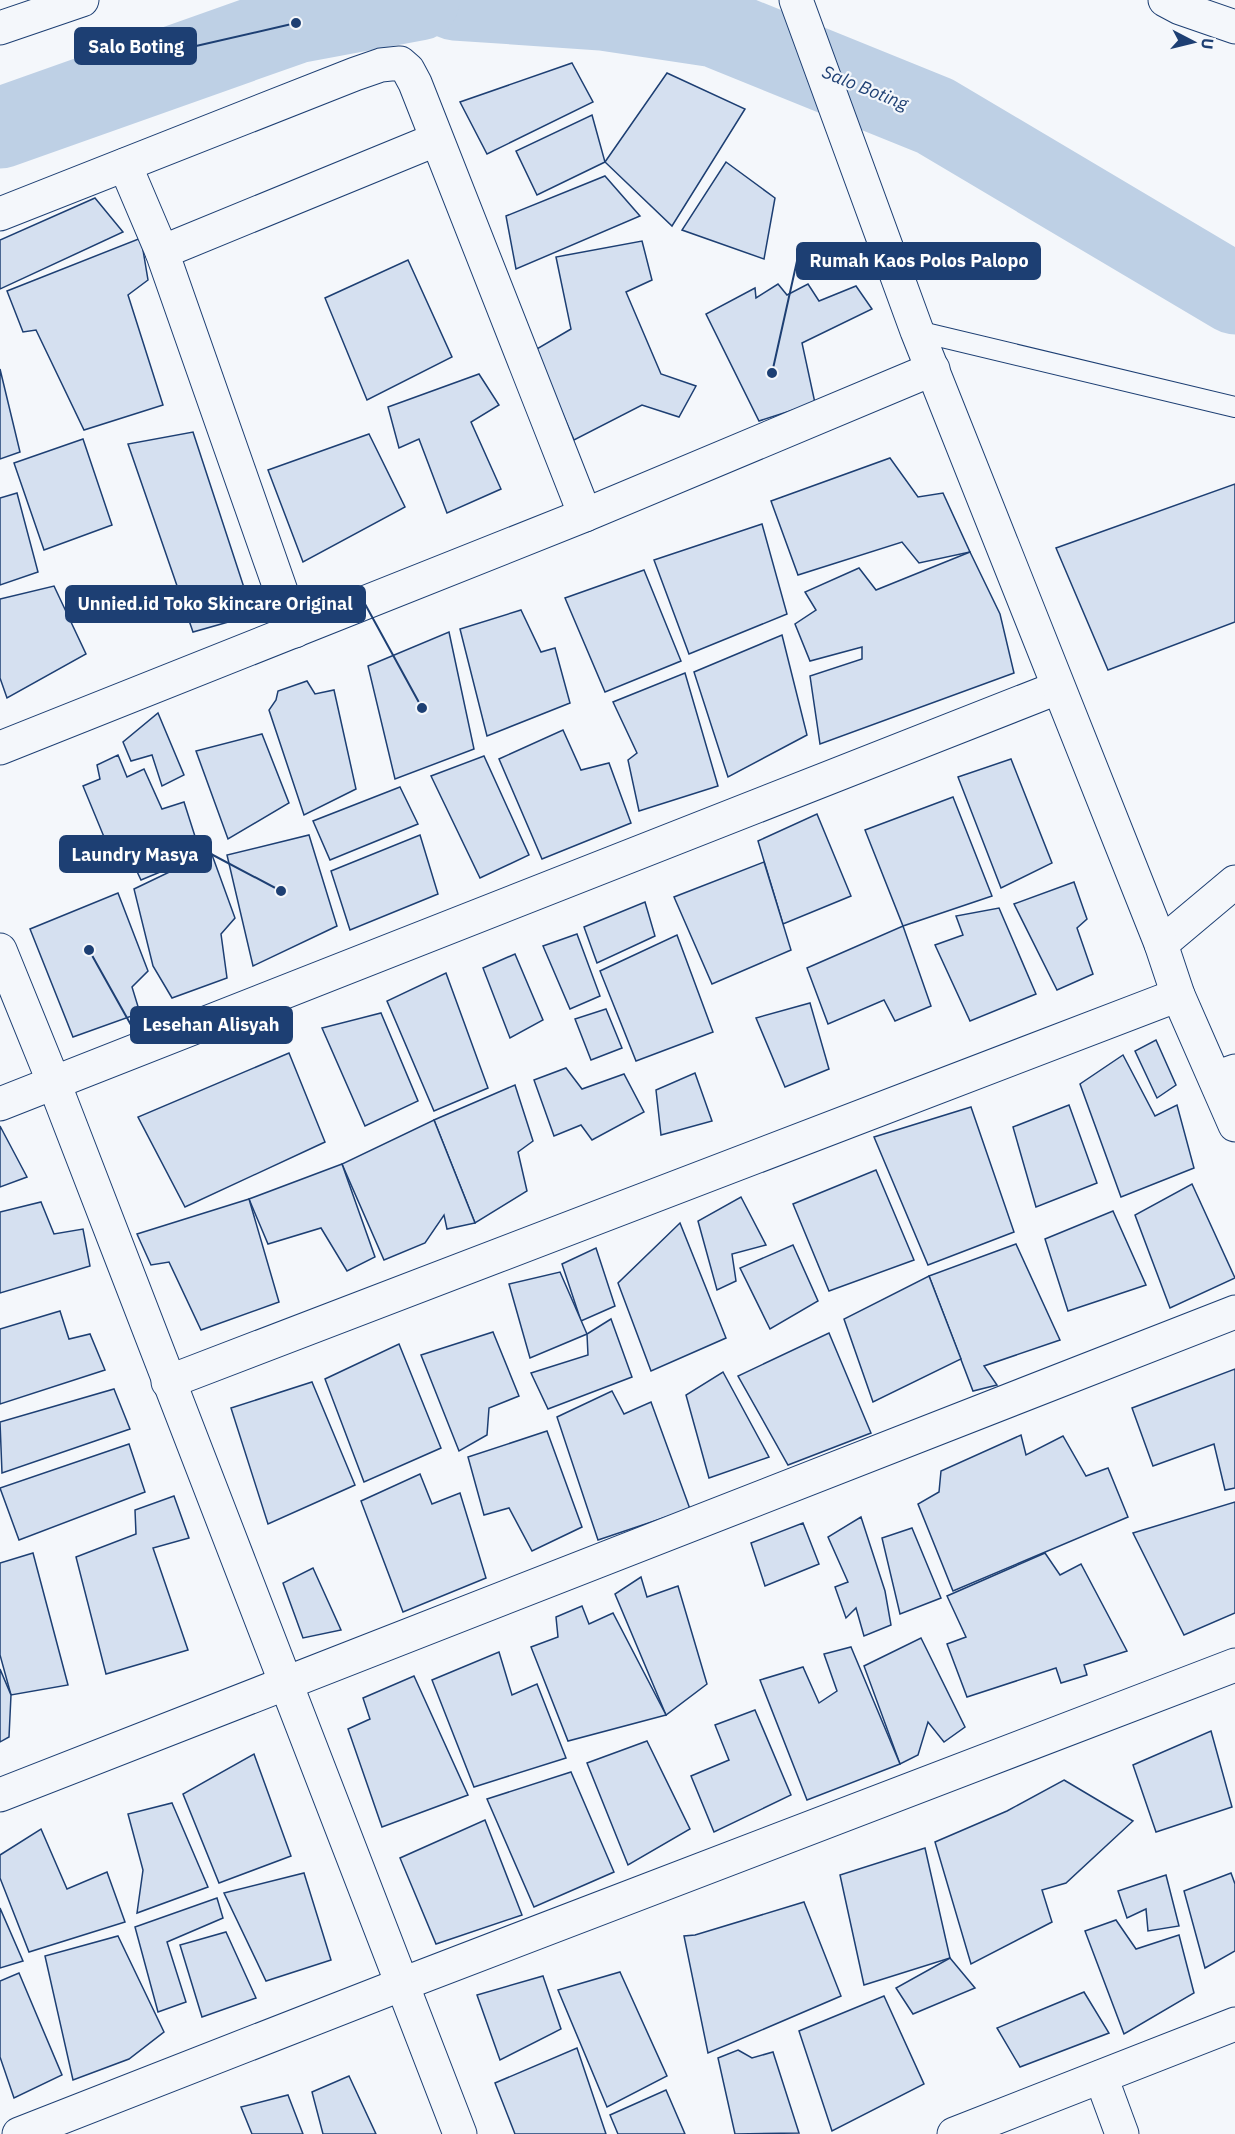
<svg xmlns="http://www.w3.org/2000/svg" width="1235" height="2134" font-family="'IBM Plex Sans',sans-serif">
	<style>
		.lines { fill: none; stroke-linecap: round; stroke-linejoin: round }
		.river { stroke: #bed0e5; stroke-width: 81 }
		.building { fill: #d5e0f0; stroke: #1d3f73; stroke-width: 1.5 }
		.service-casing { stroke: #1d3f73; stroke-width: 22 }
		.minor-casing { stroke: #1d3f73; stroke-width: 35 }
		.tertiary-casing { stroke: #1d3f73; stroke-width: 35 }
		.service { stroke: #f4f7fb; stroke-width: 20 }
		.minor { stroke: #f4f7fb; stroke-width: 33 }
		.tertiary { stroke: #f4f7fb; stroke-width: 33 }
		.labels { text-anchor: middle; stroke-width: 4.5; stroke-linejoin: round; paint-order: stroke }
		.water-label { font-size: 18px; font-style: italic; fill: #1d3f73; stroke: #f4f7fb }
		.leader { fill: none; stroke: #1d3f73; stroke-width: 2 }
		.callout-dot { fill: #1d3f73; stroke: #f4f7fb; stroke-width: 2 }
		.callout { fill: #1d3f73; stroke: #1d3f73; stroke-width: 2 }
		.callout-label { font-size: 18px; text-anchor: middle; font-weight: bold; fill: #fff }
	</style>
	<rect width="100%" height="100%" fill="#f4f7fb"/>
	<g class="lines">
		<g class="river">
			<polyline points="455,0 602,10 715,27 935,116 1235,294"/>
			<polyline points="0,128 296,23 419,0"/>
		</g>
	</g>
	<g class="building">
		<polygon points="572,63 593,102 487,154 460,102"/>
		<polygon points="667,73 745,109 672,226 605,162"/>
		<polygon points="592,115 605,162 537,195 516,151"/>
		<polygon points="726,162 775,198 764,259 682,230"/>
		<polygon points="605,176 640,216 516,269 506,216"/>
		<polygon points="95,198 123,232 0,289 0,240"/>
		<polygon points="141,238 148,280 128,295 163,405 84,430 36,330 23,332 7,291"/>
		<polygon points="642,241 652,280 626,292 661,374 696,386 679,417 642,405 574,440 535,350 571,329 556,257"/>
		<polygon points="408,260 452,357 367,400 325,298"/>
		<polygon points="778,284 787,295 808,284 819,301 856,286 872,309 802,343 815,403 759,421 706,314 755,288 756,298"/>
		<polygon points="0,369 20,452 0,459"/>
		<polygon points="479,374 499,405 471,422 501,489 447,513 419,439 399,448 388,407"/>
		<polygon points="193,432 253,615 193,632 128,444"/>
		<polygon points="369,434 405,507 303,562 268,470"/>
		<polygon points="83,439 112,525 44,550 14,463"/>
		<polygon points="890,458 918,497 943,493 970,552 919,563 902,542 798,575 771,501"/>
		<polygon points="1235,484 1235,622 1108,670 1056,548"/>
		<polygon points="17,493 38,572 0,585 0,498"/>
		<polygon points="762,524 787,614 689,654 654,560"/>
		<polygon points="970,552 1000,614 1014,673 820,744 810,676 862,659 862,647 810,661 795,624 816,610 805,592 859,568 876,590"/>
		<polygon points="644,570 681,661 605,692 565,598"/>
		<polygon points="54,586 86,654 7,698 0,678 0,599"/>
		<polygon points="521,610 541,652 555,648 570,703 487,736 460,629"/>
		<polygon points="449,632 474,749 395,779 368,666"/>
		<polygon points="782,635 807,735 728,777 694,672"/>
		<polygon points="685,673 718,786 639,811 628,760 637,753 613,702"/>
		<polygon points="307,681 315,694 334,690 356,789 304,815 269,710 276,700 278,691"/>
		<polygon points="158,713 184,775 162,786 152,755 131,761 123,742"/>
		<polygon points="563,730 581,770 609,763 631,823 542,859 499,759"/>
		<polygon points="262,734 289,803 228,839 196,751"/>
		<polygon points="118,755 127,777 144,769 162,809 184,802 201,855 141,880 133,863 116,866 83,786 100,779 97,765"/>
		<polygon points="484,756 529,855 480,878 431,776"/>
		<polygon points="1011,759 1052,863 1001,888 958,777"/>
		<polygon points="400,787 418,824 330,860 313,821"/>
		<polygon points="953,797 992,896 903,926 865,830"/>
		<polygon points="817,814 851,896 783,924 758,841"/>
		<polygon points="309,835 337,926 253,966 227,855"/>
		<polygon points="420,835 438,894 350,930 331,871"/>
		<polygon points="211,852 235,918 221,934 227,978 172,998 153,966 134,889"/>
		<polygon points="764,862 791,950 712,984 674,897"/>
		<polygon points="1074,882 1087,919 1077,928 1093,974 1057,990 1014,904"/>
		<polygon points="118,893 148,971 132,987 140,1013 73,1037 30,929"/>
		<polygon points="645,902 655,936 597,963 584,927"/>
		<polygon points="999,908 1036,994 970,1021 935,945 963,935 956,916"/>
		<polygon points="903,926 931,1006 895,1021 884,1000 828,1024 807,968"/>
		<polygon points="577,934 600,996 570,1009 543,946"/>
		<polygon points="677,935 713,1032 636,1061 600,971"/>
		<polygon points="515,954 543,1020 510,1038 483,968"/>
		<polygon points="446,973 488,1088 434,1111 387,1001"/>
		<polygon points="810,1003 829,1069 785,1087 756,1018"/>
		<polygon points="606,1009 622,1048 591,1060 575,1019"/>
		<polygon points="381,1013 418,1101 365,1126 322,1028"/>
		<polygon points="1156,1040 1176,1085 1157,1098 1135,1051"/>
		<polygon points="289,1053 325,1142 185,1207 138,1117"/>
		<polygon points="1123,1055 1155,1116 1177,1105 1194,1168 1121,1197 1080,1084"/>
		<polygon points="566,1068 582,1089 624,1074 644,1112 592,1140 581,1125 554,1136 534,1080"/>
		<polygon points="695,1073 712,1121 661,1135 656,1090"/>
		<polygon points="515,1085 533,1141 518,1152 527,1191 475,1223 434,1120"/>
		<polygon points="1069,1105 1097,1183 1036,1207 1013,1127"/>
		<polygon points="971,1107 1014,1232 928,1265 874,1137"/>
		<polygon points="434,1120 475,1223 447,1229 444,1215 425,1243 384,1260 342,1164"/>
		<polygon points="0,1126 27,1177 0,1187"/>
		<polygon points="342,1164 375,1257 347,1271 321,1228 268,1244 249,1199"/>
		<polygon points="876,1170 914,1260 829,1291 793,1204"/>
		<polygon points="1192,1184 1235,1278 1170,1308 1135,1215"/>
		<polygon points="741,1197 766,1245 732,1254 736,1281 717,1290 698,1221"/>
		<polygon points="249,1199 279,1302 201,1330 169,1262 151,1265 137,1234"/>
		<polygon points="41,1202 54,1234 83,1229 90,1266 0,1293 0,1212"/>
		<polygon points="1113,1211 1146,1285 1068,1311 1045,1239"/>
		<polygon points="680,1223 726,1338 651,1371 618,1283"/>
		<polygon points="1016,1244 1060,1340 984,1366 997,1385 973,1391 929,1276"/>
		<polygon points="793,1245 818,1301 770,1329 740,1268"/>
		<polygon points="596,1248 615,1306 581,1321 562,1264"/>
		<polygon points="560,1272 587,1334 530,1358 509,1284"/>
		<polygon points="929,1276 961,1359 873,1402 844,1319"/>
		<polygon points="60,1311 69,1339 90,1334 105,1370 0,1404 0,1329"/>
		<polygon points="611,1319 632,1377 548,1409 531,1373 588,1355 587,1334"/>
		<polygon points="493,1332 519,1396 489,1408 487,1435 459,1451 421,1355"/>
		<polygon points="829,1333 871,1433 788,1465 738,1376"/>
		<polygon points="399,1344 441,1448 364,1482 325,1379"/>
		<polygon points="1235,1369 1235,1488 1225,1490 1214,1444 1153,1466 1132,1408"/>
		<polygon points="723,1372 769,1457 709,1478 686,1395"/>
		<polygon points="312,1382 355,1485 268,1524 231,1408"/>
		<polygon points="114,1389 130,1429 2,1473 0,1422"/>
		<polygon points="612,1391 624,1414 651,1402 690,1509 598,1540 557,1417"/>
		<polygon points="547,1431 582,1527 532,1551 509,1508 484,1515 468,1457"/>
		<polygon points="1021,1435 1026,1455 1063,1436 1086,1476 1108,1468 1128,1517 953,1591 918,1504 939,1492 941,1471"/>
		<polygon points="129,1444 145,1492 19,1540 0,1488"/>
		<polygon points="420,1474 432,1504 460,1493 486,1578 403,1612 361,1501"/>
		<polygon points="174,1496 189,1538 153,1548 188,1650 106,1674 76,1557 136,1534 135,1510"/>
		<polygon points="1235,1502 1235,1613 1184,1635 1133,1533"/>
		<polygon points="861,1517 885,1591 891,1625 864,1636 856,1608 846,1618 835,1587 848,1582 828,1537"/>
		<polygon points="803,1523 819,1564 765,1586 751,1543"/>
		<polygon points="912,1528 941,1598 900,1614 882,1538"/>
		<polygon points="33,1553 68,1685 11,1695 0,1655 0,1563"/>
		<polygon points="1045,1553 1060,1575 1081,1564 1127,1651 1084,1665 1087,1675 1061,1683 1056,1668 967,1697 947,1644 966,1637 947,1596"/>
		<polygon points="313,1568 341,1630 303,1638 283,1583"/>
		<polygon points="641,1577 647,1597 678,1586 707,1684 666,1715 615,1594"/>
		<polygon points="582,1606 589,1624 613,1613 666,1715 568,1741 531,1647 558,1637 556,1617"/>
		<polygon points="921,1638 965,1727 944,1742 928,1722 918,1755 900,1764 864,1666"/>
		<polygon points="851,1647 900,1764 807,1800 760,1680 803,1667 819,1703 837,1691 824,1654"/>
		<polygon points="499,1652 512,1695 537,1684 566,1758 474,1787 432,1680"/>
		<polygon points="0,1669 11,1695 9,1737 0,1742"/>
		<polygon points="414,1676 468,1795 382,1827 348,1729 370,1719 363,1698"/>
		<polygon points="755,1710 791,1795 714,1832 691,1776 729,1760 715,1725"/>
		<polygon points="1211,1731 1232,1807 1156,1832 1133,1765"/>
		<polygon points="647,1741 690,1829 628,1865 587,1763"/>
		<polygon points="254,1754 291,1856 219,1883 183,1794"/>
		<polygon points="571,1772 614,1872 534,1907 487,1799"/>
		<polygon points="1064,1780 1133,1821 1066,1883 1042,1890 1052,1922 971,1964 935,1842 1007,1811"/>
		<polygon points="172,1803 208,1887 137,1913 143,1870 128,1814"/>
		<polygon points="485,1820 522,1915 436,1944 400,1858"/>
		<polygon points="41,1829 67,1889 107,1872 125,1922 29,1952 0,1878 0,1855"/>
		<polygon points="925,1848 950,1958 864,1985 840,1875"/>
		<polygon points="304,1873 331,1960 266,1981 224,1893"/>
		<polygon points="1231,1873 1235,1884 1235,1951 1205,1968 1184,1891"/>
		<polygon points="1166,1875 1179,1926 1148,1931 1146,1909 1127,1918 1118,1891"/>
		<polygon points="217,1898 223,1918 167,1942 186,2002 158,2012 135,1927"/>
		<polygon points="804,1902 841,1996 708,2053 684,1936 695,1935"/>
		<polygon points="0,1908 23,1961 0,1968"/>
		<polygon points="1116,1920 1136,1949 1179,1935 1194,1993 1124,2034 1085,1931"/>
		<polygon points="226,1932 256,1998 202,2017 180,1945"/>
		<polygon points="118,1936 164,2032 129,2059 73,2080 45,1956"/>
		<polygon points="950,1958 975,1988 913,2014 896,1988"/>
		<polygon points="620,1972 667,2076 607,2107 558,1990"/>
		<polygon points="19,1973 62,2075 14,2098 0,2057 0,1981"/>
		<polygon points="543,1976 561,2029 500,2060 477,1995"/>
		<polygon points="1084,1992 1109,2033 1020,2067 997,2028"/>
		<polygon points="884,1996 924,2084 832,2131 799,2031"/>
		<polygon points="577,2048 606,2134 515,2134 495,2083"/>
		<polygon points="738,2050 752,2058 773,2052 799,2133 735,2134 718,2058"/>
		<polygon points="349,2076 376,2134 323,2134 312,2092"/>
		<polygon points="666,2090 685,2134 618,2134 610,2115"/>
		<polygon points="288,2095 303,2134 252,2134 241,2107"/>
	</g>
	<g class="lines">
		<g class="service-casing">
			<polyline id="service" points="917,331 1235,407"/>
		</g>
		<g class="minor-casing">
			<g id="minor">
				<polyline points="1165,0 1180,8 1235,27"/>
				<polyline points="0,28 82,0"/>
				<polyline points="125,165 162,252"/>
				<polyline points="0,214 355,74 381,65 400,63 408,70 415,83 585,515"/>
				<polyline points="295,631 162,252 435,140"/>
				<polyline points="0,748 585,515 933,369"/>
				<polyline points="1161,944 1235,882"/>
				<polyline points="0,950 54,1083 460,2134"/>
				<polyline points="1215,1078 1235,1071"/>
				<polyline points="0,1104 1057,688"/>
				<polyline points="168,1382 1178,995"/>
				<polyline points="0,1795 1235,1312"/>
				<polyline points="1101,2077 1122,2134"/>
				<polyline points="19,2134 400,1985 1235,1665"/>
				<polyline points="954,2134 1235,2024"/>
			</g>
		</g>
		<g class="tertiary-casing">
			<polyline id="tertiary" points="796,0 917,331 1161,944 1178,995 1235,1125"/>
		</g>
		<use href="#service" class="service"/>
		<use href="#minor" class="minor"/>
		<use href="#tertiary" class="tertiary"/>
	</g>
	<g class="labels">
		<g class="water-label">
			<text transform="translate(865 88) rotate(22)" y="6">Salo Boting</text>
		</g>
	</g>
	<path class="leader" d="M296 23L196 46M772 373L797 261M422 708L365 604M281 891L211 854M89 950L131 1025"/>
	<g class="callout-dot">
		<circle cx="296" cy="23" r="6"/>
		<circle cx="772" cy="373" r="6"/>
		<circle cx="422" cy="708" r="6"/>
		<circle cx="281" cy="891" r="6"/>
		<circle cx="89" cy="950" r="6"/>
	</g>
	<g class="callout">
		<rect x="75" y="28" width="121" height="36" rx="6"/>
		<rect x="797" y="243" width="243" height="36" rx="6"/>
		<rect x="66" y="586" width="299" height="36" rx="6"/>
		<rect x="60" y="836" width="151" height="36" rx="6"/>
		<rect x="131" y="1007" width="161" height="36" rx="6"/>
	</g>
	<g class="callout-label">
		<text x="136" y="53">Salo Boting</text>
		<text x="919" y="267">Rumah Kaos Polos Palopo</text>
		<text x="215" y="610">Unnied.id Toko Skincare Original</text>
		<text x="135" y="861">Laundry Masya</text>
		<text x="211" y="1031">Lesehan Alisyah</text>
	</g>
	<g transform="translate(1193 42) rotate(97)" stroke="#f4f7fb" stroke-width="4.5" paint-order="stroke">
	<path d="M0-4.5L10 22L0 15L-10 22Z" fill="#1d3f73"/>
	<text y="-9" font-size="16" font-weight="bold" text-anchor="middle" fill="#1d3f73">U</text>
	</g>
</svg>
